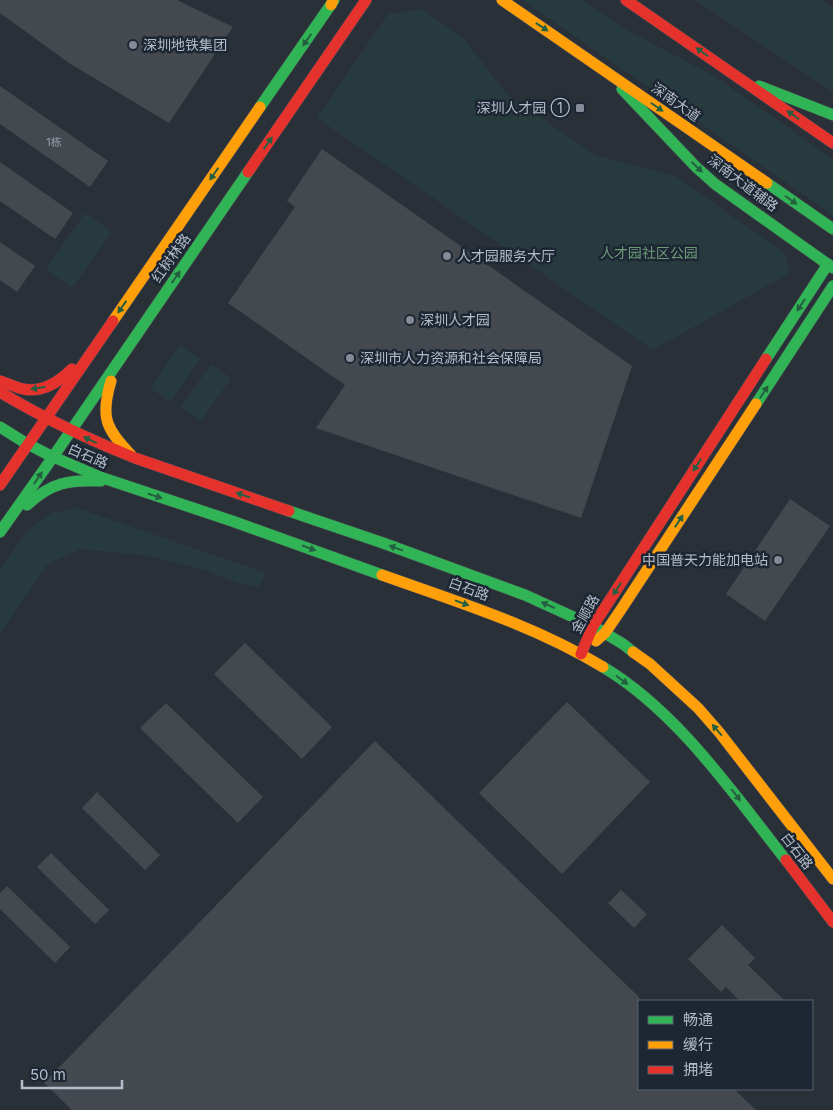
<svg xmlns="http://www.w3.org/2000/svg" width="833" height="1110" font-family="Inter,'Noto Sans SC',sans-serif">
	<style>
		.green { fill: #273a3e }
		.building { fill: #444950 }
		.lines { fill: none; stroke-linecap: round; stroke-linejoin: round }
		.fast-casing { stroke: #484c53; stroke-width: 12 }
		.slow-casing { stroke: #484c53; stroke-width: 12 }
		.jam-casing { stroke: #484c53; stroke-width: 12 }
		.fast { stroke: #30b455; stroke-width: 11 }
		.slow { stroke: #ff9f0a; stroke-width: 11 }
		.jam { stroke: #e5322d; stroke-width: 11 }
		.oneway { fill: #255f41 }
		.poi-dot { fill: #848b96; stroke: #1d2633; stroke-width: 2 }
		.labels { text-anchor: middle; stroke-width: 5; stroke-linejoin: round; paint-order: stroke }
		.number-label { font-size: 11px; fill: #989fab }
		.poi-label { font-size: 14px; fill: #b4bcc9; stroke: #1d2633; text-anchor: start }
		.street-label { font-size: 14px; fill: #b4bcc9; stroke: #1d2633 }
		.park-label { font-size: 14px; fill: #6b9a76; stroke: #1d2633 }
	</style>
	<rect width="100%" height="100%" fill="#2a3038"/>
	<g class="green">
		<polygon points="522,0 583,0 623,28 716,77 833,159 833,215"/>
		<polygon points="695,0 821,0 833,8 833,92"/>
		<polygon points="421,9 462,37 508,95 595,155 675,176 785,253 790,273 653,350 317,118 388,14"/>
		<polygon points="85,213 112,232 72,288 46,269"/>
		<polygon points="180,345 200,359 170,402 150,388"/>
		<polygon points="211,364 231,378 201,421 181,407"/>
		<polygon points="77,508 266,573 258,587 238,583 205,570 145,555 80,549 47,565 0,634 0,570 27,531 51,513"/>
	</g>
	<g class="building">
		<polygon points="0,0 177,0 233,27 169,123 69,63 0,13"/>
		<polygon points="0,86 108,161 90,187 0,124"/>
		<polygon points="322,149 632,366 581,518 316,428 345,385 228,303 295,207 287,201"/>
		<polygon points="0,162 73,213 55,239 0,201"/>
		<polygon points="0,242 35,266 17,292 0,280"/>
		<polygon points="790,499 830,526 765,621 726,594"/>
		<polygon points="245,643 332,727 302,759 214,674"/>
		<polygon points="567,702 650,782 562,874 479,793"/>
		<polygon points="166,703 263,797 238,823 140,728"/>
		<polygon points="375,741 639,997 639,1089 734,1089 756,1110 72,1110 44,1083"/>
		<polygon points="97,792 160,855 145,870 82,808"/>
		<polygon points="51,853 109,910 95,924 37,867"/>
		<polygon points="7,886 70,947 55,963 0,909 0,893"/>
		<polygon points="621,890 647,914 634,928 608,903"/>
		<polygon points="722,925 755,958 748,965 785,1001 740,1001 726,987 721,992 688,959"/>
	</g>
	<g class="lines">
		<g class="fast-casing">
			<g id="fast">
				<polyline points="759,86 833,115"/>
				<polyline points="622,89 696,167 715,184 833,268"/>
				<polyline points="260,107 334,0"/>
				<polyline points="767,183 833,229"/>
				<polyline points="766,359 828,264"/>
				<polyline points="756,404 833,286"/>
				<polyline points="0,427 24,442 49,455 100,477 232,521 382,575"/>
				<path d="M27 505C52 482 68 480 101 481"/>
				<polyline points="289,511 383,543 525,595 593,626 623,644 633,652"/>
				<polyline points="0,532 53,457 248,172"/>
				<path d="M603 667C677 711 733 793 786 860"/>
			</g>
		</g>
		<g class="slow-casing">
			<g id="slow">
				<polyline points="502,0 767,183"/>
				<polyline points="331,5 333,0"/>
				<polyline points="113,321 260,107"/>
				<path d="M111 381C100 418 106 428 131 455"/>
				<path d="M382 575C458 602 533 625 603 667"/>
				<polyline points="596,641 605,633 620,611 756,404"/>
				<polyline points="633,652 650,664 698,708 719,732 833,879"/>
			</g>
		</g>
		<g class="jam-casing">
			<g id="jam">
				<polyline points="626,0 833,143"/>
				<polyline points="248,172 366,0"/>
				<path d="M0 381C7 383 15 387 23 389 42 393 59 382 72 369"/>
				<path d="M0 392C43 418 88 439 135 458L289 511"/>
				<polyline points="0,485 113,321"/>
				<polyline points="581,654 593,626 766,359"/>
				<polyline points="786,860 833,922"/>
			</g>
		</g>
		<use href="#fast" class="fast"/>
		<use href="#slow" class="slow"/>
		<use href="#jam" class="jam"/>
	</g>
	<defs><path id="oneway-solid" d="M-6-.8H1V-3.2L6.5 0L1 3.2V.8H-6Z" transform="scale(1.25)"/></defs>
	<g class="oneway">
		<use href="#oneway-solid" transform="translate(542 27) rotate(34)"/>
		<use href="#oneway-solid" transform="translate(307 40) rotate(125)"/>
		<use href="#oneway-solid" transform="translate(702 52) rotate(-145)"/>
		<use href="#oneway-solid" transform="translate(657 107) rotate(35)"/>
		<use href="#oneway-solid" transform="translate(793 115) rotate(-145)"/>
		<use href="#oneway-solid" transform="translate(268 143) rotate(-55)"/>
		<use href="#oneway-solid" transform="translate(697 167) rotate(44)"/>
		<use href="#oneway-solid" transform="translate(214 174) rotate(125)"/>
		<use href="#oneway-solid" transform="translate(791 200) rotate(35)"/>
		<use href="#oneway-solid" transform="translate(176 277) rotate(-55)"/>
		<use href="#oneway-solid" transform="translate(801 305) rotate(123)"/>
		<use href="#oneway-solid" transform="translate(122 307) rotate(125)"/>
		<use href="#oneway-solid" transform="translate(38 388) rotate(171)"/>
		<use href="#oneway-solid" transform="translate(764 392) rotate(-57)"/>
		<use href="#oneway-solid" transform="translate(90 440) rotate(-155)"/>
		<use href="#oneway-solid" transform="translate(697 465) rotate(123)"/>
		<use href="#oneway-solid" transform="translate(38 478) rotate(-55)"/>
		<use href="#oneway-solid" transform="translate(243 495) rotate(-161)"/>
		<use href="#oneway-solid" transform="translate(155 496) rotate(18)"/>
		<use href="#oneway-solid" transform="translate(679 521) rotate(-57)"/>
		<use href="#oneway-solid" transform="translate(309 548) rotate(20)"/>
		<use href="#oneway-solid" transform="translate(396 548) rotate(-160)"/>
		<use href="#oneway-solid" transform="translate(617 589) rotate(123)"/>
		<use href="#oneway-solid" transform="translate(462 603) rotate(20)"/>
		<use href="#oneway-solid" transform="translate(548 605) rotate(-156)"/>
		<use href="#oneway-solid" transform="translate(622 680) rotate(36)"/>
		<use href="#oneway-solid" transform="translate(717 730) rotate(-131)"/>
		<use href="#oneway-solid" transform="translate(736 795) rotate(52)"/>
	</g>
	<g class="poi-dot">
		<circle cx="133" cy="45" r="5"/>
		<rect x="575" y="103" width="10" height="10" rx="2.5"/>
		<circle cx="447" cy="256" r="5"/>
		<circle cx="410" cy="320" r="5"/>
		<circle cx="350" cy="358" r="5"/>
		<circle cx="778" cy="560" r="5"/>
	</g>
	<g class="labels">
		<g class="number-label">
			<text x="54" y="146">1栋</text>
		</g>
		<g class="poi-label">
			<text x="143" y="50">深圳地铁集团</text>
			<text x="570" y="113" text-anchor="end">深圳人才园 ①</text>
			<text x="457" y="261">人才园服务大厅</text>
			<text x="420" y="325">深圳人才园</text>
			<text x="360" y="363">深圳市人力资源和社会保障局</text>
			<text x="768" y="565" text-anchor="end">中国普天力能加电站</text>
		</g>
		<g class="street-label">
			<text transform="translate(676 102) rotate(35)" y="5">深南大道</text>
			<text transform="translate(743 183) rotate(37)" y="5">深南大道辅路</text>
			<text transform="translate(171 258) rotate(-55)" y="5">红树林路</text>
			<text transform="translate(88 456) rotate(23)" y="5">白石路</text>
			<text transform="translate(469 589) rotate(20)" y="5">白石路</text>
			<text transform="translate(585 614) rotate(-61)" y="5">金顺路</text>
			<text transform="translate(797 851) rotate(52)" y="5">白石路</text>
		</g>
		<g class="park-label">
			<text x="649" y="258">人才园社区公园</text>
		</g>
	</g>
	<rect x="638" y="1000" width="175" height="90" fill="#1d2633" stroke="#59626f"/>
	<rect x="648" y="1016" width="25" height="8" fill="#30b455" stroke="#59626f"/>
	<text x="683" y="1025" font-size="15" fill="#b4bcc9">畅通</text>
	<rect x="648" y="1041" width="25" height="8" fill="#ff9f0a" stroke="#59626f"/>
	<text x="683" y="1050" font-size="15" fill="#b4bcc9">缓行</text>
	<rect x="648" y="1066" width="25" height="8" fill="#e5322d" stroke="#59626f"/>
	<text x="683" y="1075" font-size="15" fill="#b4bcc9">拥堵</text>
	<path d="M22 1080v8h100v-8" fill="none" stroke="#b4bcc9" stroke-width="2.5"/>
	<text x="30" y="1080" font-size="15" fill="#b4bcc9" stroke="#1d2633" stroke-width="4" paint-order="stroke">50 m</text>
</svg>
